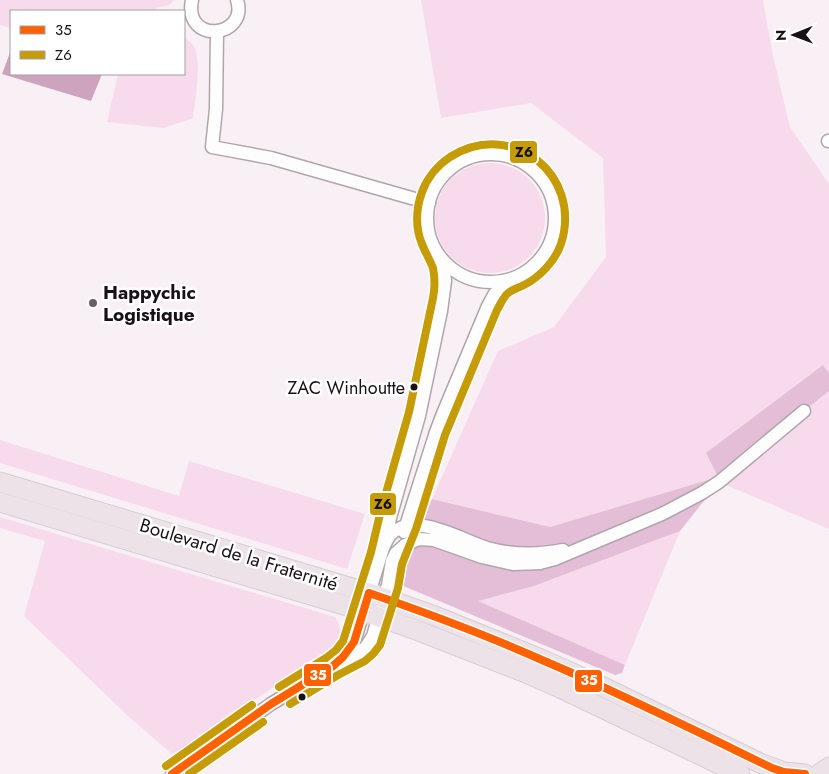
<svg xmlns="http://www.w3.org/2000/svg" width="829" height="774" font-family="Jost,sans-serif">
	<style>
		.green { fill: #f7daec }
		.forest { fill: #e4bed6 }
		.water { fill: #cea3be }
		.lines { fill: none; stroke-linecap: round; stroke-linejoin: round }
		.minor-casing { stroke: #afa6ab; stroke-width: 15 }
		.primary-casing { stroke: #d3ced1; stroke-width: 21 }
		.minor { stroke: #fefdfe; stroke-width: 12 }
		.primary { stroke: #ece2e8; stroke-width: 19 }
		.bus-1-casing { stroke: #fff; stroke-width: 11 }
		.bus-2-casing { stroke: #fff; stroke-width: 11 }
		.bus-1 { stroke: #ff6000; stroke-width: 8 }
		.bus-2 { stroke: #c69b08; stroke-width: 8 }
		.poi-dot { fill: #685f64; stroke: #fff; stroke-width: 2 }
		.bus-dot { fill: #1a1116; stroke: #fff; stroke-width: 2 }
		.labels { text-anchor: middle; stroke-width: 5; stroke-linejoin: round; paint-order: stroke }
		.bus-label { font-size: 18px; fill: #1a1116; stroke: #fff; text-anchor: end }
		.poi-label { font-size: 19px; font-weight: bold; fill: #1a1116; stroke: #fff; text-anchor: start }
		.street-label { font-size: 19px; fill: #1a1116; stroke: #fff }
		.line-badge { stroke: #fff; stroke-width: 2 }
		.badge-label { font-size: 14px; text-anchor: middle; font-weight: bold; fill: #fff }
		.pale-badge-label { font-size: 14px; text-anchor: middle; font-weight: bold; fill: #111 }
	</style>
	<rect width="100%" height="100%" fill="#f9f0f5"/>
	<g class="green">
		<polygon points="0,0 174,0 169,5 156,8 157,11 11,11 11,28 0,25"/>
		<polygon points="421,0 763,0 773,56 790,127 829,184 829,373 823,365 707,453 718,477 550,527 432,499 498,351 554,327 606,257 603,158 531,103 441,118"/>
		<path d="M184 37C186 39 191 42 193 45 203 59 195 101 193 118L164 128 107 122 118 74H184Z"/>
		<circle cx="490" cy="218" r="55"/>
		<polygon points="829,391 829,529 719,482 804,411"/>
		<polygon points="0,440 179,496 189,461 365,514 347,569 0,463"/>
		<path d="M0 517 335 617C342 629 342 632 336 645L173 755 129 717 24 616 45 541 0 528Z"/>
		<polygon points="680,531 625,665 477,601 534,586"/>
	</g>
	<polygon class="forest" points="823,365 829,373 829,391 804,411 719,482 680,531 534,586 478,601 625,665 622,673 615,675 401,585 402,567 432,499 550,527 718,477 706,453"/>
	<polygon class="water" points="11,50 11,74 102,74 91,101 2,74"/>
	<g class="lines">
		<g class="minor-casing">
			<g id="minor">
				<path d="M192 0C183 45 249 38 237 0"/>
				<polyline points="217,32 216,109 212,147 271,158 429,203"/>
				<polyline points="828,141 829,141"/>
				<circle cx="491" cy="218" r="64"/>
				<polyline points="404,532 436,432 442,416 488,306 494,295 506,281"/>
				<polyline points="385,542 390,518 419,416 441,311 445,281 444,271 439,257"/>
				<path d="M339 661 349 650 354 642 383 548C385 544 387 539 390 535 414 510 461 540 487 548 512 555 538 555 563 550"/>
				<polyline points="172,774 271,704 333,666 359,653 366,647 373,636 388,585 392,561 396,553 405,545 419,539 434,540 482,557 513,564 540,563 555,559 662,514 702,493 719,482 804,411"/>
			</g>
		</g>
		<g class="primary-casing">
			<g id="primary">
				<polyline points="0,482 369,593 435,616 541,659 597,684 760,763 784,772 805,774"/>
				<polyline points="0,502 347,606 411,628 526,673 560,688 740,774"/>
				<polyline points="819,774 829,767"/>
			</g>
		</g>
		<use href="#minor" class="minor"/>
		<use href="#primary" class="primary"/>
		<g class="bus-1-casing">
			<g id="bus-1">
				<path d="M369 593C427 613 486 635 542 660 620 693 696 731 772 768L784 772 805 774"/>
				<polyline points="172,774 271,704 333,666 343,657 354,642 369,593"/>
			</g>
		</g>
		<g class="bus-2-casing">
			<g id="bus-2">
				<path d="M279 687 326 658 336 650 343 641 371 552 380 514 409 412 433 298C435 288 435 278 433 268 430 260 425 252 422 244 415 228 416 208 422 192 427 178 438 165 450 157 512 118 583 175 561 244 555 261 540 277 524 285 518 288 512 289 507 294 503 298 500 305 497 310L445 435 416 529 402 564 398 588 380 645 373 654 365 661 338 675 290 704"/>
				<polyline points="166,766 252,705"/>
				<polyline points="189,774 263,722"/>
			</g>
		</g>
		<use href="#bus-1" class="bus-1"/>
		<use href="#bus-2" class="bus-2"/>
	</g>
	<circle class="poi-dot" cx="93" cy="303" r="5"/>
	<g class="bus-dot">
		<circle cx="414" cy="387" r="4.5"/>
		<circle cx="302" cy="697" r="4.5"/>
	</g>
	<g class="labels">
		<g class="bus-label">
			<text x="405" y="394">ZAC Winhoutte</text>
		</g>
		<g class="poi-label">
			<text x="103" y="299">Happychic<tspan x="103" dy="22">Logistique</tspan></text>
		</g>
		<g class="street-label">
			<text transform="translate(239 554) rotate(17)" y="7">Boulevard de la Fraternité</text>
		</g>
	</g>
	<g class="line-badge">
		<rect x="509" y="140" width="29" height="24" rx="5" fill="#c69b08"/>
		<rect x="369" y="492" width="28" height="24" rx="5" fill="#c69b08"/>
		<rect x="303" y="663" width="29" height="24" rx="5" fill="#ff6000"/>
		<rect x="574" y="669" width="29" height="24" rx="5" fill="#ff6000"/>
	</g>
	<g class="badge-label">
		<text x="318" y="680">35</text>
		<text x="589" y="685">35</text>
	</g>
	<g class="pale-badge-label">
		<text x="524" y="157">Z6</text>
		<text x="383" y="509">Z6</text>
	</g>
	<rect x="10" y="10" width="175" height="65" fill="#ffffff" stroke="#a3a0a2"/>
	<rect x="20" y="26" width="25" height="8" fill="#ff6000" stroke="#a3a0a2"/>
	<text x="55" y="35" font-size="15" fill="#1a1116">35</text>
	<rect x="20" y="51" width="25" height="8" fill="#c69b08" stroke="#a3a0a2"/>
	<text x="55" y="60" font-size="15" fill="#1a1116">Z6</text>
	<g transform="translate(794 35) rotate(269)" stroke="#ffffff" stroke-width="4" paint-order="stroke">
	<path d="M0-4L9 19L0 12L-9 19Z" fill="#1a1116"/>
	<text y="-8" font-size="14" font-weight="bold" text-anchor="middle" fill="#1a1116">N</text>
	</g>
</svg>
